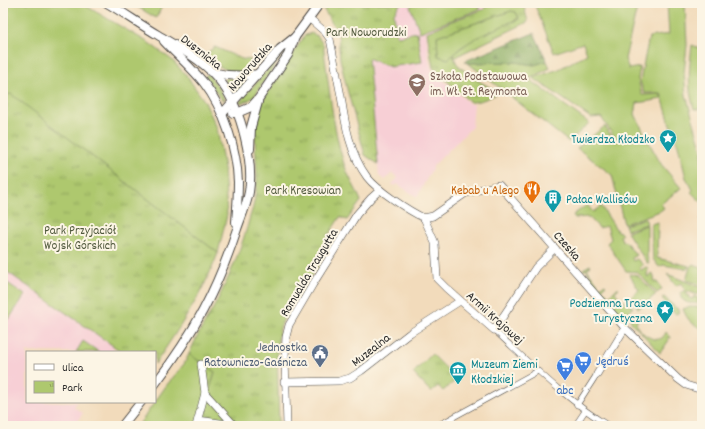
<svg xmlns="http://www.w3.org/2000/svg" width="705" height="429" font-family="Dekko,sans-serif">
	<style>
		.built { fill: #f7cfd5 }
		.green { fill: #aec86e; stroke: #6c7a4c }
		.forest { fill: url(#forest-firs); stroke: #5a6c46 }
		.park { fill: url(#park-tufts); stroke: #6c7a4c }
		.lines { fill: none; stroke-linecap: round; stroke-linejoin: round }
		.pedestrian-casing { stroke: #494541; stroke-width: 6 }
		.minor-casing { stroke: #494541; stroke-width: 8 }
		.tertiary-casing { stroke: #494541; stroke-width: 10 }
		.pedestrian { stroke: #fff; stroke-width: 5 }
		.minor { stroke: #fff; stroke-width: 7 }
		.tertiary { stroke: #fff; stroke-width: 8 }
		.labels { text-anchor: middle; stroke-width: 4; stroke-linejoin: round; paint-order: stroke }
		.park-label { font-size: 13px; fill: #525a3f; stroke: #fcf5e5 }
		.street-label { font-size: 13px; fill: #2b2b2b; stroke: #fcf5e5 }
		.education-label { font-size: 13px; fill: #785e54; stroke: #fcf5e5; text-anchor: start }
		.culture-label { font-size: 13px; fill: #0d838f; stroke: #fcf5e5; text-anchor: end }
		.food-label { font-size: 13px; fill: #c56008; stroke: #fcf5e5; text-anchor: end }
		.service-label { font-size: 13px; fill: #4e5e75; stroke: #fcf5e5; text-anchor: end }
		.shop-label { font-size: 13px; fill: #366cbe; stroke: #fcf5e5; text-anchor: start }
	</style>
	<defs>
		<pattern id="forest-firs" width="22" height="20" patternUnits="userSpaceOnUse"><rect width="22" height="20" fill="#8aac61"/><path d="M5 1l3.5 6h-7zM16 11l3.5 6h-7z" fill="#718c50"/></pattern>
		<pattern id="park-tufts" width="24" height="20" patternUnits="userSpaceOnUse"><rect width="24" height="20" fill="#aec86e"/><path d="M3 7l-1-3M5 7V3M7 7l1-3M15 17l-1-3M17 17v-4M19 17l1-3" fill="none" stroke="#8ea35b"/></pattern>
	</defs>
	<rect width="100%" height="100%" fill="#fcf5e5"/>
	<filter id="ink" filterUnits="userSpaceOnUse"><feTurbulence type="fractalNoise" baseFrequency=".025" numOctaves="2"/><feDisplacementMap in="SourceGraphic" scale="8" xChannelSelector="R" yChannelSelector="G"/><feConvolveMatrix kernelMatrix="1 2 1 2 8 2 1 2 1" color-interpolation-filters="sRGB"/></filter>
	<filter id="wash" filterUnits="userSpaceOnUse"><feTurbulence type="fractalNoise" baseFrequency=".012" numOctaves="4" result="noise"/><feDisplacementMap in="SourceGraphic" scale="16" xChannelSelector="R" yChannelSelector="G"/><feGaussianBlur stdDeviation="0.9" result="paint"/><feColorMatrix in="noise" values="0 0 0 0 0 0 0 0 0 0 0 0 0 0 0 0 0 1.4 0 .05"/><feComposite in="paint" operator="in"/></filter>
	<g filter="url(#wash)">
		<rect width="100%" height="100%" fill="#f2dbbb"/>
		<g class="built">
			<polygon points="401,3 483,3 485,8 426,32 429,59 432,70 470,104 474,104 472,127 434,165 417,197 397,184 395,186 392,184 398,178 392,173 385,180 379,176 368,58 390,67 397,37 394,13"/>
			<polygon points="3,269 114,347 112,352 27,352 27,402 77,402 74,407 83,413 74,426 3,426"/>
		</g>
		<g class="green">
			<polygon points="3,3 81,3 149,43 172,60 186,75 205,102 217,128 224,168 227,215 218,253 11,95 3,96"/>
			<polygon points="131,3 164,3 156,18"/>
			<polygon points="416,3 478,3 480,9 420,32 410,6"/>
			<polygon points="534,3 638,3 625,59 629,69 640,67 638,79 642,95 660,94 662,99 637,103 635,114 647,139 661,164 681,188 661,204 664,208 660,211 624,224 612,175 577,148 605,126 615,142 617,141 601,117 591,118 533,78 559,69 587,54 583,43 554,53"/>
			<polygon points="667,3 685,3 687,45 684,73 686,95 702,151 701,202 691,192 693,190 691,186 686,178 678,145 671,127 661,93 644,93 640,81 649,37 669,34"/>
			<polygon points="511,11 516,12 519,18 472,41 460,48 448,59 438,56 437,36"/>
			<path d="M692 45 702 49V109H694C687 85 689 70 692 45Z"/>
			<path d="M215 47 242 59 251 60 250 70C233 75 220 69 208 57V52Z"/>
			<polygon points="284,51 254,97 247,101 240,103 240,101"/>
			<polygon points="547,61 550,68 529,79 589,123 569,142 468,63 515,62 534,65"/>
			<polygon points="208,74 217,85 225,100 223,100 220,98 205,76"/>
			<polygon points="226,78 244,80 246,82 235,94 233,94 225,80"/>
			<path d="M587 205 593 212 601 206 618 232 619 231 622 235 620 236 623 242 625 241 636 255 632 258 633 261 637 259 643 265 639 268 641 270 646 267 648 268 647 276 648 277 651 273C654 274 655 280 654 282H657L662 289 657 293 637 272 626 271 607 243 611 239 607 226 599 228 589 217 575 218 573 215Z"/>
			<polygon points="645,218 647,224 627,230 625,225"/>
			<polygon points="658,222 657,258 689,266 687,269 663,265 659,267 653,259 651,224"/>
			<polygon points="647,225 647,257 649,263 647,263 627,232"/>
			<polygon points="693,264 702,267 702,285 686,280 690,267"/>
			<polygon points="590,265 591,266 587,269 600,287 605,284 606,285 602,289 609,296 617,288 619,288 615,292 623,303 628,300 633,308 624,317 594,283 586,269 584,271 583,269"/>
			<polygon points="629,274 637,275 656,294 644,305 638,308 631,297 639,290"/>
			<path d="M667 274 702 288V291L700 290 698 295 687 291 685 294 690 296 689 298 693 299 694 296 698 298 697 301H698L700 298 702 299V305C693 301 689 307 680 297L682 295 680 293 685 290 681 283 676 286Z"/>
			<polygon points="3,280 25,295 9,319 3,315"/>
			<polygon points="664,297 676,308 677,308 679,312 676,314 672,311 668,315 665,312 667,310 665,308 668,305 662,298"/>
			<path d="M688 307H702V329C691 323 688 321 683 309Z"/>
			<path d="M635 315 638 316 636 325C641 334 660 348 666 332L671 337 670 339 668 337 667 338 669 340 660 353 632 323 630 319Z"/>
			<polygon points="189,354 215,372 199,426 138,426 166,386 184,364"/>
		</g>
		<polygon class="forest" points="534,33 547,61 534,65 515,62 468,63 465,61"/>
		<g class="park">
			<polygon points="329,3 401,3 394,13 397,36 417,32 422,62 390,67 368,58 378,164 365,155 347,89 340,59 338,33 324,10"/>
			<path d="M484 3H523L528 22 463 53 455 58 454 54C470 38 498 28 519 19L516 12 511 11 437 36 438 56 448 59 453 55 457 64 472 77 498 92C494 97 476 103 470 102L433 68 427 32 452 21 485 9Z"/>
			<path d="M312 33 317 36 323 44C329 84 332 125 344 164 348 177 356 188 361 201L347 220 340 217 329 234 334 242 298 297 286 313 280 328 277 347 279 426H199L215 372 189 354C196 337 206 321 215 305 229 278 242 247 250 217 254 206 256 193 257 181 257 150 250 131 263 100L305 35Z"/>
			<path d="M11 94 218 253C203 294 179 328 155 364V352H122L3 269V96Z"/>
			<polygon points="83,341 99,352 76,352"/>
			<polygon points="432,354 457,379 443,391 438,386 431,392 413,373"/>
		</g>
	</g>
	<g filter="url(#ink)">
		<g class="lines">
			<g class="pedestrian-casing">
				<g id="pedestrian">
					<polyline points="699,217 702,220"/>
					<path d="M494 330C531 364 566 400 609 426"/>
					<polyline points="577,405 597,374"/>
					<polyline points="437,426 538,371"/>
					<polyline points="575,426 585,411"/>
				</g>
			</g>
			<g class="minor-casing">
				<g id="minor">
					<path d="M309 18 325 32 330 39C334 58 337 77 341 96 345 124 350 154 367 177 377 190 409 211 424 218"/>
					<polyline points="424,218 433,216 466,193 499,185 625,328 678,379 686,385 702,390"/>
					<polyline points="424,218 435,243 437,279 446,288 494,330 536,267 555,248"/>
					<polyline points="597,374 625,328"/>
					<polyline points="284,382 339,381 350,378 361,371 410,333 460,301"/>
					<polyline points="205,393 235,426"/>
					<polyline points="198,420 234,425"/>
					<polyline points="196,426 205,393 201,364"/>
					<polyline points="287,426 285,358 286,337 289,325 313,284 357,214 371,198 380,190"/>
				</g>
			</g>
			<g class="tertiary-casing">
				<g id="tertiary">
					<path d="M107 3C124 13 141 25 158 35 181 49 207 62 223 85 241 110 254 161 249 192 247 204 241 217 237 229 217 290 194 333 155 384"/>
					<path d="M164 41C177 55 192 68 204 83 224 109 237 150 238 182 238 196 237 209 236 222"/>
					<path d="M211 72C227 76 241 77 258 74"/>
					<polyline points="233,113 237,113 251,107 259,98 288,55 295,37"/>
					<polyline points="222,114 280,49 295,37 320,3"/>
					<polyline points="250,149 251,127 258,102"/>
					<polyline points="122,426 141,402"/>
				</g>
			</g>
			<use href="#pedestrian" class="pedestrian"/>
			<use href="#minor" class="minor"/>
			<use href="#tertiary" class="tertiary"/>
		</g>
	</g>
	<defs>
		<g id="school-pin" transform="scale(0.9)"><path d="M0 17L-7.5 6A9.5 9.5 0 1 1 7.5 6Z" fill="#8d6e63" stroke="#fcf5e5"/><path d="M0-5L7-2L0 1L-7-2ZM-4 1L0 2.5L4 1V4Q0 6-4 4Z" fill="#fff"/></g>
		<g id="sight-pin" transform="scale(0.9)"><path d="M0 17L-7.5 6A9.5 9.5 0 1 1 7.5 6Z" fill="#0f9aa8" stroke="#fcf5e5"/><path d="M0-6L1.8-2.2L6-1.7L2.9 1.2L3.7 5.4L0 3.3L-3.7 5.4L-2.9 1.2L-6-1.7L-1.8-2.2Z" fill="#fff"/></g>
		<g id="restaurant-pin" transform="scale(0.9)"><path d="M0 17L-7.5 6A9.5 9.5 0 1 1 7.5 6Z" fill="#e8710a" stroke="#fcf5e5"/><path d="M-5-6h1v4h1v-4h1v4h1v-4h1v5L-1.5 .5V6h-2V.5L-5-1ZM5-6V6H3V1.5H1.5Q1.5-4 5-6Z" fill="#fff"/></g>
		<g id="building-pin" transform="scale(0.9)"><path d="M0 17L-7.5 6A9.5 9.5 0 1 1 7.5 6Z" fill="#0f9aa8" stroke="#fcf5e5"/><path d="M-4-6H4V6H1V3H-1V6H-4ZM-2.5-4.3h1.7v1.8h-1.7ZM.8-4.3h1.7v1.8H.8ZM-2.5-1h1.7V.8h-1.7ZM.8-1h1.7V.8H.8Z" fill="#fff"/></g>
		<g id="civic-pin" transform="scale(0.9)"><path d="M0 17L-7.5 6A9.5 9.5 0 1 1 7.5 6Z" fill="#5c6f8a" stroke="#fcf5e5"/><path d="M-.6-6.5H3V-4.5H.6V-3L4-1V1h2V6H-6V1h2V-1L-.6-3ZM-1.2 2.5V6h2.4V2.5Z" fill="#fff"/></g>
		<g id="supermarket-pin" transform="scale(0.9)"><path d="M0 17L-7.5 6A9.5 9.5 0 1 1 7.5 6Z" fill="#3f7fe0" stroke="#fcf5e5"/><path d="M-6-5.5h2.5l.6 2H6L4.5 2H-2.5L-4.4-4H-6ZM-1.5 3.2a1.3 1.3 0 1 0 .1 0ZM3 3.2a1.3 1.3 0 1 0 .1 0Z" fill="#fff"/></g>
		<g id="museum-pin" transform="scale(0.9)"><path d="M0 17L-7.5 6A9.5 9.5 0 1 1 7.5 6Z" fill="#0f9aa8" stroke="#fcf5e5"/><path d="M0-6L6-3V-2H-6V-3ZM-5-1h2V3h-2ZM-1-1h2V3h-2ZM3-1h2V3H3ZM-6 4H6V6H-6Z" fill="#fff"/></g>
	</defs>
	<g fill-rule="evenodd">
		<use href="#school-pin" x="417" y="82"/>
		<use href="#sight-pin" x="668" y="138"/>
		<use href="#restaurant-pin" x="532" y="189"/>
		<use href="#building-pin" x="553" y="198"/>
		<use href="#sight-pin" x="665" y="309"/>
		<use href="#civic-pin" x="320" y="353"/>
		<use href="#supermarket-pin" x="583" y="360"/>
		<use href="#supermarket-pin" x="565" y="366"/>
		<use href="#museum-pin" x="458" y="370"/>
	</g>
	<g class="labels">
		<g class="park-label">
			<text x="366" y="36">Park Noworudzki</text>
			<text x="303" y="194">Park Kresowian</text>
			<text x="80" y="234">Park Przyjaciół<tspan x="80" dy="15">Wojsk Górskich</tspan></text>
		</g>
		<g class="street-label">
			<text transform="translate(202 51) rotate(38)" y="5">Dusznicka</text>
			<text transform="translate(249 66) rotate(-49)" y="5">Noworudzka</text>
			<text transform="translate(568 245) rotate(49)" y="5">Czeska</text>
			<text transform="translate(308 272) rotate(-59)" y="5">Romualda Traugutta</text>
			<text transform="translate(496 317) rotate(42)" y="5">Armii Krajowej</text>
			<text transform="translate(370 349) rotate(-38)" y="5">Muzealna</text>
		</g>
		<g class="education-label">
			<text x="430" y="80">Szkoła Podstawowa<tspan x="430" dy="15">im. Wł. St. Reymonta</tspan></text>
		</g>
		<g class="culture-label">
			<text x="655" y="143">Twierdza Kłodzko</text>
			<text x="566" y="203" text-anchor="start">Pałac Wallisów</text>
			<text x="652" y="307">Podziemna Trasa<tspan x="652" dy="15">Turystyczna</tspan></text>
			<text x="471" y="368" text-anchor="start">Muzeum Ziemi<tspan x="471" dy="15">Kłodzkiej</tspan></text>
		</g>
		<g class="food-label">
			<text x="519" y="194">Kebab u Alego</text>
		</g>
		<g class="service-label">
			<text x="307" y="351">Jednostka<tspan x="307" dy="15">Ratowniczo-Gaśnicza</tspan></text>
		</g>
		<g class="shop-label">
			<text x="596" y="365">Jędruś</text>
			<text x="565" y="394" text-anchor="middle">abc</text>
		</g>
	</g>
	<rect width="705" height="429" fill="none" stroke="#fcf5e5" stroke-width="16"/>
	<rect x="26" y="351" width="130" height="52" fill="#fcf5e5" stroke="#a8a49b"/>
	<rect x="34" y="364" width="20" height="6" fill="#ffffff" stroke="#a8a49b"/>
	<text x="62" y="371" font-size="12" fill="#2b2b2b">Ulica</text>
	<rect x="34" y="381" width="20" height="12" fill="url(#park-tufts)" stroke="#a8a49b"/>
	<text x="62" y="391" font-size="12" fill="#2b2b2b">Park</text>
</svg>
